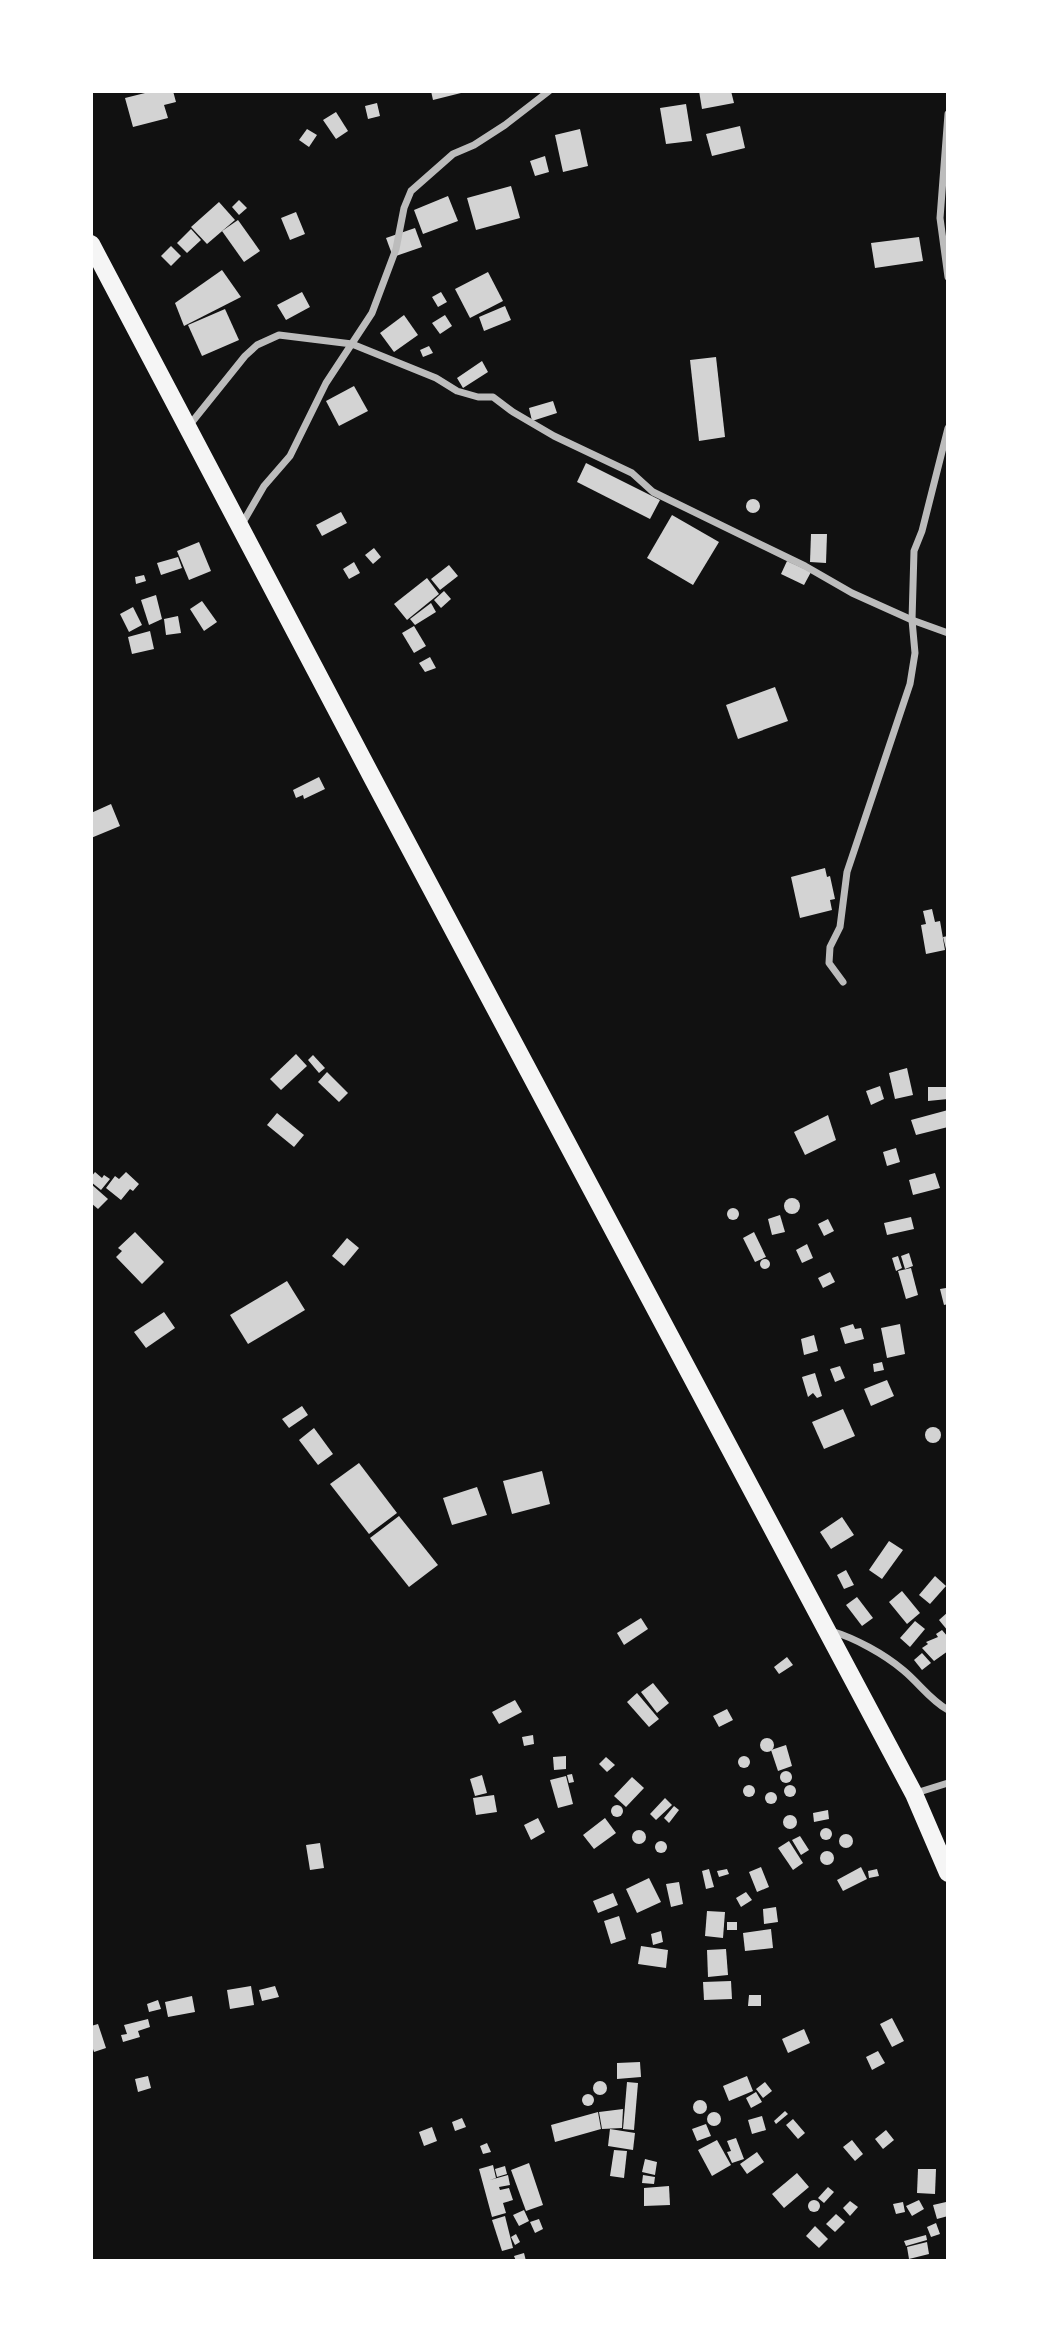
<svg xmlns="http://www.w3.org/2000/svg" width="1039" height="2352" font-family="'DejaVu Sans',sans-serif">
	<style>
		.building { fill: #d3d3d3 }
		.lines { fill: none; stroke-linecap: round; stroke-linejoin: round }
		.minor { stroke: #bcbcbc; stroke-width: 7 }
		.primary { stroke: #f5f5f5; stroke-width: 18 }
	</style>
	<rect width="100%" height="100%" fill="#111"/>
	<g class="building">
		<polygon points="153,91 173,91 176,102 164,105 168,118 133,127 125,98"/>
		<polygon points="431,91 461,91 461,93 433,100"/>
		<polygon points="699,91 731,91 734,103 702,109"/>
		<polygon points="377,103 380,116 368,119 365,106"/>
		<polygon points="686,104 692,141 666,144 660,108"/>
		<polygon points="336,112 348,131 336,139 323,120"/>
		<polygon points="740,126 745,148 712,156 706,134"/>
		<polygon points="307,129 317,135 309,147 299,140"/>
		<polygon points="580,129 588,166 563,172 555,135"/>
		<polygon points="545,156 549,172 535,176 530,161"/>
		<polygon points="511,186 520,218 476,230 467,198"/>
		<polygon points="448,196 458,221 423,234 414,210"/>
		<polygon points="239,200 247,208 239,215 232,207"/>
		<polygon points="219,202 235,220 207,244 191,227"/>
		<polygon points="296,212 305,234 290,240 281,218"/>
		<polygon points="238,220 260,251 244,262 222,231"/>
		<polygon points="415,228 422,247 393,257 386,238"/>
		<polygon points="191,229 201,240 187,253 177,243"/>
		<polygon points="919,237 923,261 875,268 871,243"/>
		<polygon points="171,246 181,256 171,266 161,256"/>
		<polygon points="222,270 241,297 184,326 175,303"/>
		<polygon points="488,272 503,301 470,318 455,289"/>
		<polygon points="302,292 310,307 286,320 277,305"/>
		<polygon points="441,292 447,302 438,307 432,297"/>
		<polygon points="505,306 511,320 484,331 479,317"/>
		<polygon points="225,309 239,340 202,356 188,325"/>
		<polygon points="404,315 418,335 394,352 380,333"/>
		<polygon points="445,315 452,326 440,334 432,323"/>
		<polygon points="429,346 433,353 423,357 420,350"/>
		<polygon points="716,357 725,437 699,441 690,360"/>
		<polygon points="482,361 488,372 463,388 457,378"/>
		<polygon points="354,386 368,411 339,426 326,401"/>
		<polygon points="553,401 557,413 532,421 529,408"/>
		<polygon points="586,463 660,500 650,519 577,482"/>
		<circle cx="753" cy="506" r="7"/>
		<polygon points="341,512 347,523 322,536 316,525"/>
		<polygon points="672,515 719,542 693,585 647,558"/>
		<polygon points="811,534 827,534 826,563 810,562"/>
		<polygon points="199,542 211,571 189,580 177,551"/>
		<polygon points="374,548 381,557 373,564 365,555"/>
		<polygon points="178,557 182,568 161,575 157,563"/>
		<polygon points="787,561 811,572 804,585 781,574"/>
		<polygon points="354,562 360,573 349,579 343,569"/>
		<polygon points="449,565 458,576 440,590 431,579"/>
		<polygon points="144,575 146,581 136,584 135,577"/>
		<polygon points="427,578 439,594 407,620 394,604"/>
		<polygon points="444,591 451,599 441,608 434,600"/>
		<polygon points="156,595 162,619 149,625 141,600"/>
		<polygon points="202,601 217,622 204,631 190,609"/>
		<polygon points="431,603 436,612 415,625 410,619"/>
		<polygon points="133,607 142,625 129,632 120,614"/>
		<polygon points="178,616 181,633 166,635 164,619"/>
		<polygon points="414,626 426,646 414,653 402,633"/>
		<polygon points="150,631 154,649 132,654 128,637"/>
		<polygon points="430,657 436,668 425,672 419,663"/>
		<polygon points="775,687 788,721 738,739 726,705"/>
		<polygon points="319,777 325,789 304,799 303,795 296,798 293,790"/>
		<polygon points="111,804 120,826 91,838 91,813"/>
		<polygon points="825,868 827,877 830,876 835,899 830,900 832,910 800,918 791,877"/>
		<polygon points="932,909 935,922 940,921 945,950 926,954 921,925 926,924 923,911"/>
		<polygon points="948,936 948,953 947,953 943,937"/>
		<polygon points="296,1054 307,1066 281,1090 270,1079"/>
		<polygon points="313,1055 325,1068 319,1073 308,1060"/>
		<polygon points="907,1068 913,1095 895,1099 889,1073"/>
		<polygon points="327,1072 348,1093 339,1102 318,1082"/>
		<polygon points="880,1086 884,1099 871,1105 866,1091"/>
		<polygon points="928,1087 948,1087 948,1099 928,1101"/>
		<polygon points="948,1110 948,1127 916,1135 911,1120"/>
		<polygon points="277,1113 304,1135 294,1147 267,1125"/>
		<polygon points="828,1115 836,1140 805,1155 794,1132"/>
		<polygon points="896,1148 900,1162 887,1166 883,1152"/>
		<polygon points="95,1172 102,1178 104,1175 110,1179 101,1190 91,1182 91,1177"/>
		<polygon points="126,1172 139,1184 133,1191 130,1189 121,1200 106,1188 115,1176 119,1179"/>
		<polygon points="935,1173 940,1188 913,1195 909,1180"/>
		<polygon points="91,1184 108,1199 98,1209 91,1203"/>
		<circle cx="792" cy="1206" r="8"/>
		<circle cx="733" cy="1214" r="6"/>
		<polygon points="780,1215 785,1232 772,1235 768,1219"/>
		<polygon points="911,1217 914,1229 887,1235 884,1223"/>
		<polygon points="828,1219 834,1231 824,1236 818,1224"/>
		<polygon points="135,1232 164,1262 142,1284 116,1257 122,1251 118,1248"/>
		<polygon points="754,1232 766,1257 755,1262 743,1238"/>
		<polygon points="347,1238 359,1248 344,1266 332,1256"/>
		<polygon points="807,1244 813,1258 802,1263 796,1250"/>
		<polygon points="909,1253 913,1266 905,1269 901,1256"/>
		<polygon points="898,1256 902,1268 896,1271 892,1258"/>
		<circle cx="765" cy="1264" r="5"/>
		<polygon points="911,1268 918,1295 906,1299 898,1271"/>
		<polygon points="830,1272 835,1282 823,1288 818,1278"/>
		<polygon points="287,1281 305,1310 248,1344 230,1315"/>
		<polygon points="946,1288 948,1304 944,1305 940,1289"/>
		<polygon points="164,1312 175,1328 146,1348 134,1332"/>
		<polygon points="853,1324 855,1329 861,1328 864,1339 845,1344 840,1328"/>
		<polygon points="900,1324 905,1354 887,1358 881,1328"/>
		<polygon points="814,1335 818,1351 804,1355 801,1339"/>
		<polygon points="882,1362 884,1370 874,1372 873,1364"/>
		<polygon points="840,1366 845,1378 835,1382 830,1369"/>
		<polygon points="815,1373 822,1396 817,1398 813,1393 808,1397 802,1377"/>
		<polygon points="887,1380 894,1396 871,1406 864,1389"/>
		<polygon points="302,1406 308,1415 289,1428 282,1419"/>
		<polygon points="843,1409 855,1436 824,1449 812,1422"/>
		<circle cx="933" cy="1435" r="8"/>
		<polygon points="314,1428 333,1454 318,1465 299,1440"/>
		<polygon points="359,1463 397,1513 369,1534 330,1484"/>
		<polygon points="542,1471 550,1504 512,1514 503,1481"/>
		<polygon points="477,1487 487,1515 452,1525 443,1498"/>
		<polygon points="399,1516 438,1565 409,1587 370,1538"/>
		<polygon points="842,1517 854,1535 831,1549 820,1532"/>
		<polygon points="889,1541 903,1550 882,1579 869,1570"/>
		<polygon points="846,1570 854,1585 844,1589 837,1575"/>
		<polygon points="935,1576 946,1586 930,1604 919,1595"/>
		<polygon points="902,1591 920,1613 907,1624 889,1602"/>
		<polygon points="857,1597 873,1618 862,1626 846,1605"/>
		<polygon points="948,1612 948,1631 939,1620"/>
		<polygon points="641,1618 648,1629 624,1645 617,1633"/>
		<polygon points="915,1621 925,1629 910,1647 900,1638"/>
		<polygon points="942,1630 948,1637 948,1651 934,1661 922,1648 928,1644 926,1642 938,1637 936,1634"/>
		<polygon points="922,1653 931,1663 922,1670 914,1660"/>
		<polygon points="787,1657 793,1665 779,1674 774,1667"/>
		<polygon points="653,1683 669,1703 657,1713 641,1692"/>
		<polygon points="637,1693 659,1719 649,1727 627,1702"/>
		<polygon points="515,1700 522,1712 499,1724 492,1712"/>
		<polygon points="727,1709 733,1720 719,1727 713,1716"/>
		<polygon points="533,1735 534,1744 524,1746 522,1737"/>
		<circle cx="767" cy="1745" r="7"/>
		<polygon points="786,1745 792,1766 778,1771 771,1750"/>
		<circle cx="744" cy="1762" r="6"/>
		<polygon points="566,1756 566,1769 554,1770 553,1757"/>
		<polygon points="606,1757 615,1765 607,1772 599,1764"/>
		<circle cx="786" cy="1777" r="6"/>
		<polygon points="572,1774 574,1782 569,1783 567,1775"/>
		<polygon points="482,1775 487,1793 475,1796 470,1779"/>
		<polygon points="566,1776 573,1804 558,1808 550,1780"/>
		<polygon points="632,1777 644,1788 626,1807 614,1796"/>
		<circle cx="790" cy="1791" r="6"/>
		<circle cx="749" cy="1791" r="6"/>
		<circle cx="771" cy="1798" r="6"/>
		<polygon points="494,1795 497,1812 476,1815 473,1798"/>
		<polygon points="665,1798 672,1805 656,1820 650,1814"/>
		<circle cx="617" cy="1811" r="6"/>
		<polygon points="674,1806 679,1810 669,1823 664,1818"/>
		<polygon points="828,1810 829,1819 814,1822 813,1813"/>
		<circle cx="790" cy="1822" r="7"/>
		<polygon points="538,1818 545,1832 531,1840 524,1825"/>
		<polygon points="605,1818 616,1833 594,1849 583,1835"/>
		<circle cx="826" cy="1834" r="6"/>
		<circle cx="639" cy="1837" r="7"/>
		<circle cx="846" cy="1841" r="7"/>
		<polygon points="800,1836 809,1850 801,1855 792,1840"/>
		<circle cx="661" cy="1847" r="6"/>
		<polygon points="789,1841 803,1863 793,1870 778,1848"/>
		<polygon points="320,1843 324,1868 310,1870 306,1845"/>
		<circle cx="827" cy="1858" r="7"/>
		<polygon points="761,1867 769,1887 757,1892 749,1872"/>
		<polygon points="861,1867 867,1879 843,1891 837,1880"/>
		<polygon points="709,1869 714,1887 706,1889 702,1871"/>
		<polygon points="727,1869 729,1874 719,1877 717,1871"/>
		<polygon points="877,1869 879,1876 869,1878 868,1871"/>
		<polygon points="649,1878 661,1902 637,1913 626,1889"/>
		<polygon points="679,1882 683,1904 671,1907 666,1884"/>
		<polygon points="746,1892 752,1900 741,1907 736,1898"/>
		<polygon points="613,1893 618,1905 598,1913 593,1901"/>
		<polygon points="776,1907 778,1922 764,1924 763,1909"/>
		<polygon points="707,1911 725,1912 723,1938 705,1936"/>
		<polygon points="619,1916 626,1939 611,1944 604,1921"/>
		<rect x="727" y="1922" width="10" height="8"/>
		<polygon points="771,1929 773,1948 745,1951 743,1933"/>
		<polygon points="661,1931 663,1942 653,1945 651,1934"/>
		<polygon points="641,1946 668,1950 666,1968 638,1964"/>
		<polygon points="726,1949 728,1975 708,1977 707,1950"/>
		<polygon points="731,1981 732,1999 704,2000 703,1982"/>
		<polygon points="251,1986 254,2005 230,2009 227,1990"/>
		<polygon points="275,1986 279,1997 262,2001 259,1990"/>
		<polygon points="749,1995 761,1995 761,2006 748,2006"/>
		<polygon points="192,1996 195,2012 168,2017 165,2002"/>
		<polygon points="158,2000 161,2009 149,2012 147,2004"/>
		<polygon points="892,2018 904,2041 892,2047 880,2024"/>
		<polygon points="148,2019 150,2027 138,2031 140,2037 123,2042 121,2035 127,2034 124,2025"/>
		<polygon points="98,2024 106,2048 94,2052 91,2043 91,2026"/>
		<polygon points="804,2029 810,2043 788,2053 782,2039"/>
		<polygon points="878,2051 885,2063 872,2070 866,2057"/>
		<polygon points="640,2062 641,2077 617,2079 617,2063"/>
		<polygon points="148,2076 151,2088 138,2092 135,2079"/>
		<polygon points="747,2076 753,2091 729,2101 723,2086"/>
		<circle cx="600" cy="2088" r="7"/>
		<polygon points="627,2082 638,2083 634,2130 623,2129"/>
		<polygon points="765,2082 772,2091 763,2098 756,2089"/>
		<polygon points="756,2092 762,2102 751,2108 746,2098"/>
		<circle cx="588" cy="2100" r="6"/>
		<circle cx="700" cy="2107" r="7"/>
		<polygon points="623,2109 622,2128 602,2129 599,2112"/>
		<polygon points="785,2111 788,2114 776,2124 774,2121"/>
		<polygon points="598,2112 601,2129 555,2142 551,2125"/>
		<circle cx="714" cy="2119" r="7"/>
		<polygon points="762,2116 766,2130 752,2134 748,2120"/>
		<polygon points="462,2118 466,2127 455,2131 452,2122"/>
		<polygon points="793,2119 805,2133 798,2139 786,2125"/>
		<polygon points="706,2124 711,2136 697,2141 692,2129"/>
		<polygon points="432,2127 437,2141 424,2146 419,2132"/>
		<polygon points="610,2129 635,2133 633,2150 608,2146"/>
		<polygon points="886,2130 894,2140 883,2149 875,2139"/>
		<polygon points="736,2138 744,2159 732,2163 727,2152 731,2151 727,2141"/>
		<polygon points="717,2140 731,2165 712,2176 698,2150"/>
		<polygon points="852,2140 863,2154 855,2161 843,2147"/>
		<polygon points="487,2143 491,2152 483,2154 480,2146"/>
		<polygon points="614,2150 627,2151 624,2178 610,2176"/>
		<polygon points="757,2152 764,2162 747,2174 740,2164"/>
		<polygon points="645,2159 657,2162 655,2175 642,2172"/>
		<polygon points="529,2163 543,2205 526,2211 511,2170"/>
		<polygon points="493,2165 496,2178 490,2180 508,2175 510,2185 499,2187 500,2190 509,2188 513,2200 503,2203 506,2213 492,2217 479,2169"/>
		<polygon points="505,2166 507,2174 497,2177 495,2169"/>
		<polygon points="918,2169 936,2169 935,2194 917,2193"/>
		<polygon points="797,2173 809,2187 784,2208 772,2194"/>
		<polygon points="643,2175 655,2177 654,2184 642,2183"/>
		<polygon points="669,2186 670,2205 644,2206 644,2188"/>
		<polygon points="828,2187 834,2192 824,2203 818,2198"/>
		<circle cx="814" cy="2206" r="6"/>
		<polygon points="919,2200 924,2209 912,2216 906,2206"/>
		<polygon points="850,2201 858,2207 850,2216 843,2208"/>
		<polygon points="903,2202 905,2212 896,2214 893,2204"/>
		<polygon points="946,2202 948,2216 937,2219 933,2205"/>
		<polygon points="524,2210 529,2221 519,2226 513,2215"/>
		<polygon points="836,2214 845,2222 835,2232 826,2224"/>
		<polygon points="505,2216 513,2248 502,2251 492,2220"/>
		<polygon points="539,2219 543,2229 535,2233 530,2222"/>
		<polygon points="936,2223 940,2234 931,2237 927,2227"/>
		<polygon points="815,2226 828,2239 819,2248 806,2236"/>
		<polygon points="516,2234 520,2242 515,2245 511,2237"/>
		<polygon points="926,2235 927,2240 906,2246 904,2241"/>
		<polygon points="927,2242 929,2254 909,2259 907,2247"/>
		<polygon points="524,2253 526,2261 516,2261 514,2256"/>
	</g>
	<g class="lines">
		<g class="minor">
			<polyline points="948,114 940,218 948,277"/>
			<polyline points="188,427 245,356 257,345 279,335 352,344 436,378 457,391 478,397 493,397 513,412 554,436 632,473 653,492 805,566 852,593 912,620 948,633"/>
			<polyline points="242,524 264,486 290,456 326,383 372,313 396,249 404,208 411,191 453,154 474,145 505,125 549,91"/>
			<polyline points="843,982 829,963 830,947 840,927 847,872 910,684 915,653 912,620 914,551 922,531 948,428"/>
			<path d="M831 1631C855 1638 884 1654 903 1670 919 1683 930 1700 948 1710"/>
			<polyline points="916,1793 948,1783"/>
		</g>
		<polyline class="primary" points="91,244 373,779 914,1794 948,1873"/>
	</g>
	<rect width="1039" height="2352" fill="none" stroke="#ffffff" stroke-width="186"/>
</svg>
